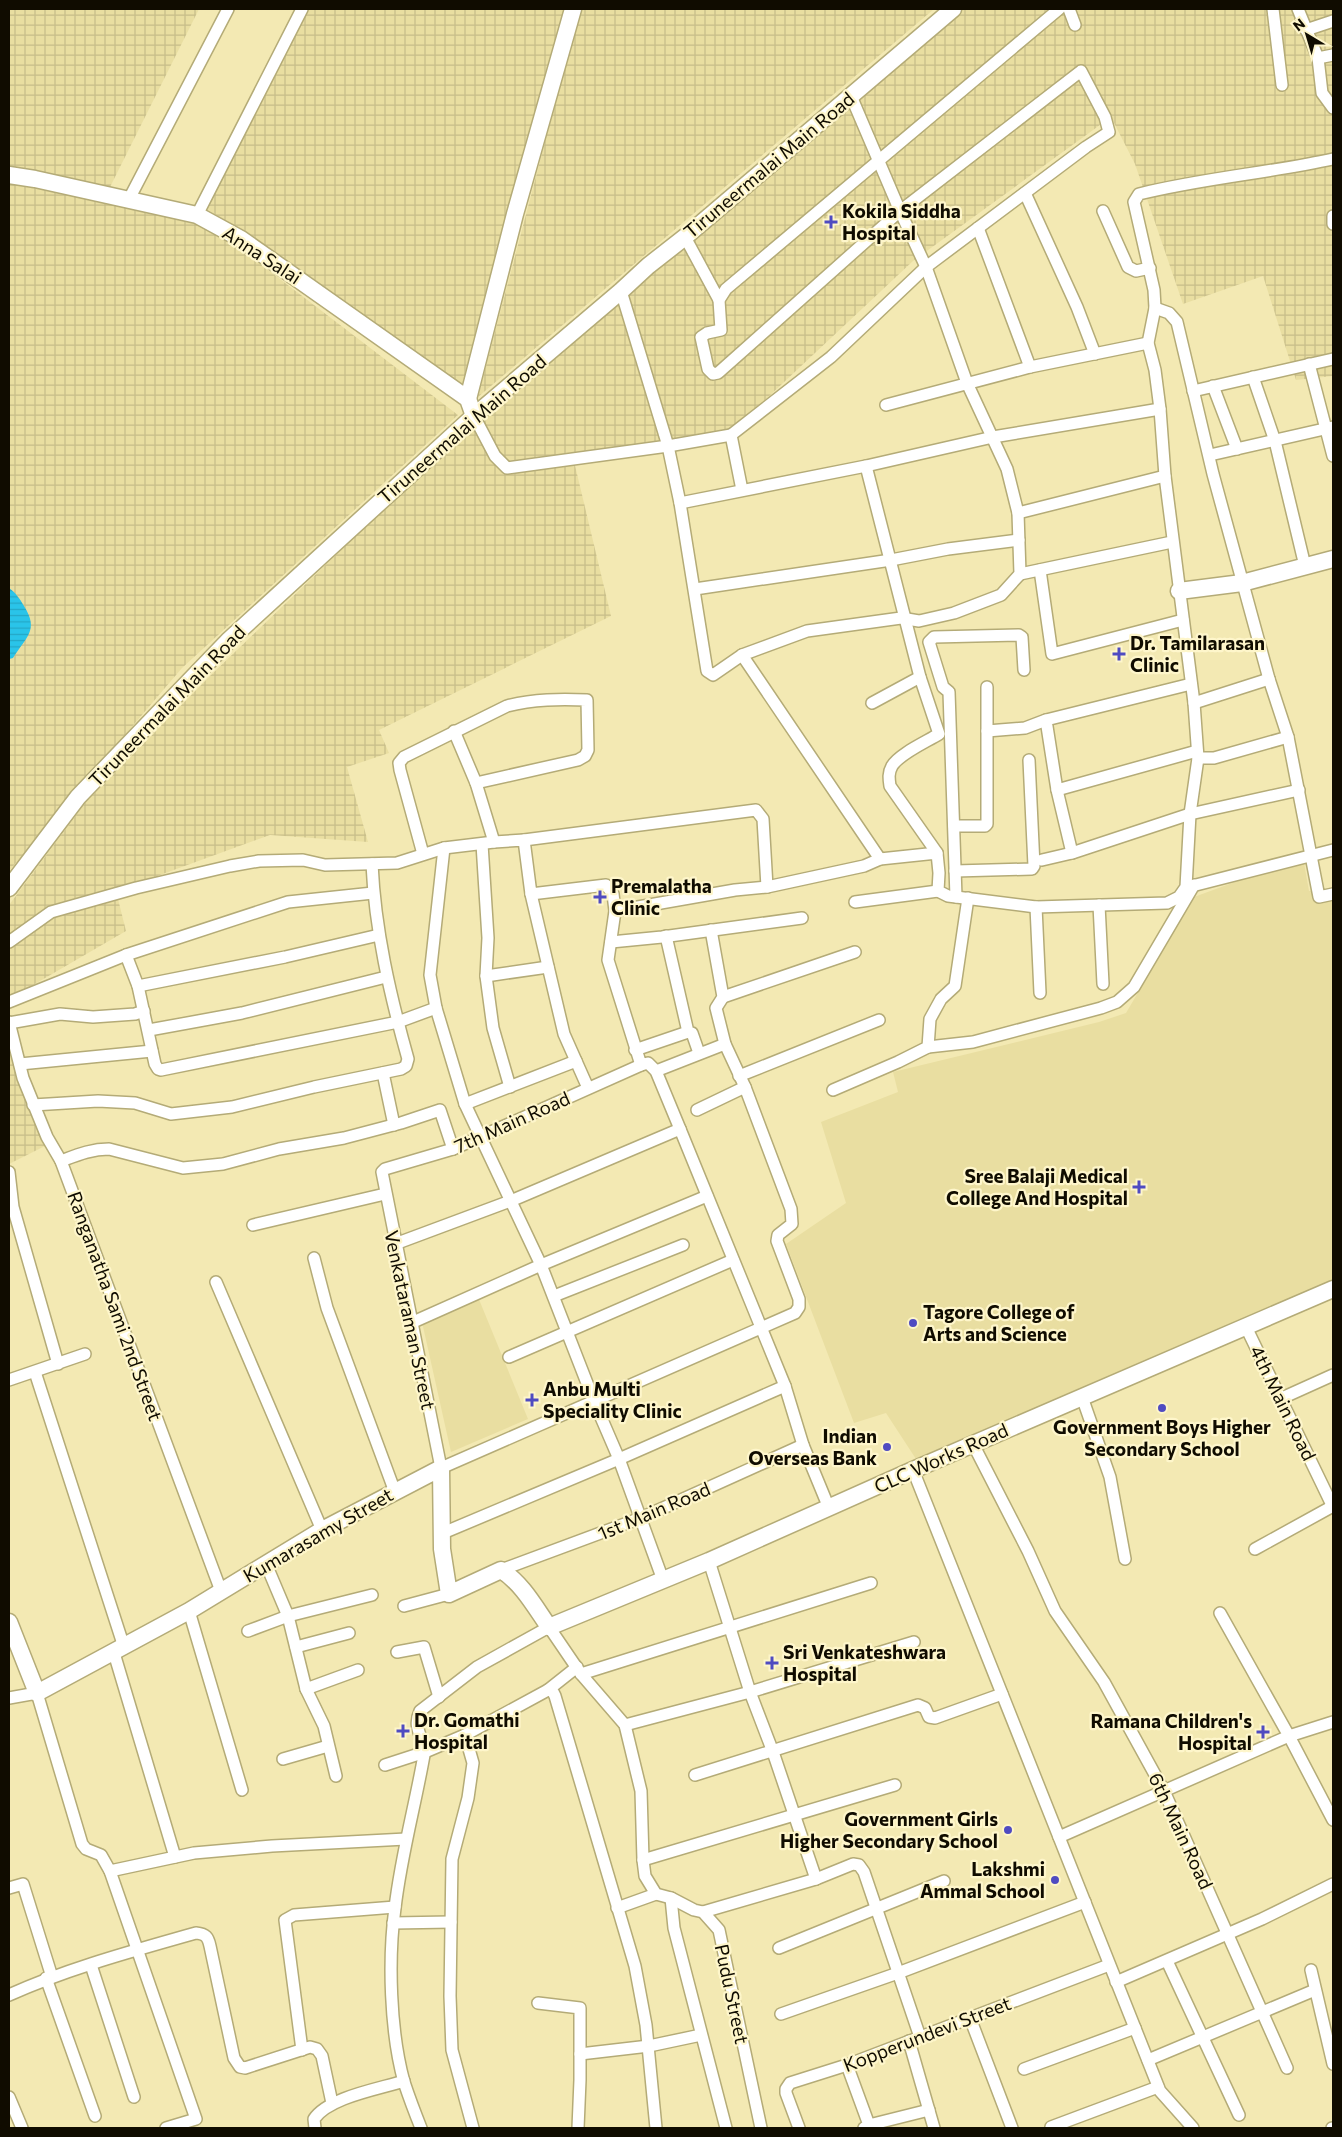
<svg xmlns="http://www.w3.org/2000/svg" width="1342" height="2137" font-family="Commissioner,sans-serif">
	<style>
		.built { fill: #e9dea1 }
		.industrial { fill: url(#industrial-grid) }
		.water { fill: url(#water-rules) }
		.lines { fill: none; stroke-linecap: round; stroke-linejoin: round }
		.street-casing { stroke: #b4ab77; stroke-width: 14 }
		.secondary-casing { stroke: #b4ab77; stroke-width: 19 }
		.street { stroke: #fff; stroke-width: 11 }
		.secondary { stroke: #fff; stroke-width: 16 }
		.poi-dot { fill: #4f4bc1; stroke: #fef6cb; stroke-width: 2 }
		.labels { text-anchor: middle; stroke-width: 4.5; stroke-linejoin: round; paint-order: stroke }
		.street-label { font-size: 19px; fill: #100c00; stroke: #fef6cb }
		.poi-label { font-size: 19px; font-weight: bold; fill: #100c00; stroke: #fef6cb; text-anchor: start }
	</style>
	<defs>
		<pattern id="industrial-grid" width="8" height="8" patternUnits="userSpaceOnUse" patternTransform="scale(1.25)"><rect width="8" height="8" fill="#e9dea1"/><path d="M0 4h8M4 0v8" fill="none" stroke="#c7bd89"/></pattern>
		<pattern id="water-rules" width="6" height="5" patternUnits="userSpaceOnUse" patternTransform="scale(1.25)"><rect width="6" height="5" fill="#2ac4e9"/><path d="M0 2.5h6" fill="none" stroke="#24a7c6"/></pattern>
	</defs>
	<rect width="100%" height="100%" fill="#f3e9b3"/>
	<g class="built">
		<polygon points="1303,857 1309,891 1333,890 1333,1282 916,1459 886,1413 854,1423 786,1244 846,1203 821,1122 898,1092 893,1072 1099,1022 1126,1013 1194,897"/>
		<polygon points="478,1297 528,1419 451,1452 422,1322"/>
	</g>
	<g class="industrial">
		<polygon points="9,9 199,9 106,195 199,225 230,241 458,415 182,668 9,871"/>
		<polygon points="303,9 566,9 462,389 250,237 207,209"/>
		<polygon points="580,9 934,9 478,397"/>
		<polygon points="963,9 1333,9 1333,376 1296,380 1263,276 1183,304 1135,164 1111,117 913,261 733,430 573,457 611,616 379,730 389,753 347,767 368,842 270,835 116,891 126,931 9,999 9,905 86,802 211,675 488,409"/>
		<polygon points="9,1031 45,1146 9,1164"/>
	</g>
	<path class="water" d="M9 588C15 592 20 599 24 606 39 630 27 636 13 658L9 659Z"/>
	<g class="lines">
		<g class="street-casing">
			<g id="street">
				<polyline points="1069,9 1075,25"/>
				<polyline points="1273,9 1282,85"/>
				<polyline points="1298,9 1318,58 1333,55"/>
				<polyline points="1306,30 1333,21"/>
				<polyline points="1318,58 1322,93 1333,108"/>
				<polyline points="851,96 900,211 926,267 967,383 1007,469 1018,513 1020,574 1001,595 954,613 919,621 901,618 807,631 742,655 880,859"/>
				<polyline points="1025,193 1077,307 1095,354"/>
				<polyline points="128,201 228,9"/>
				<polyline points="1103,211 1128,267 1136,271 1150,268"/>
				<polyline points="197,215 302,9"/>
				<polyline points="1333,216 1333,224"/>
				<polyline points="978,228 1030,367"/>
				<polyline points="685,237 719,300"/>
				<polyline points="621,291 668,446 680,503 707,671 713,675 742,655"/>
				<polyline points="1155,308 1169,313 1177,322 1213,474 1269,679 1288,737 1319,897 1333,894"/>
				<polyline points="1309,364 1333,456"/>
				<polyline points="1253,377 1275,441 1305,566"/>
				<polyline points="1213,386 1237,449"/>
				<polyline points="1193,391 1333,359"/>
				<polyline points="886,405 1030,367 1148,343"/>
				<polyline points="474,416 495,456 507,468 668,446 731,435"/>
				<polyline points="1210,455 1333,427"/>
				<path d="M866 466 920 677 939 734C926 742 899 754 892 766 888 773 889 779 890 786L937 853"/>
				<polyline points="742,490 731,435 831,357 926,267 1086,147 1109,132 1105,117 1081,71 900,211 718,373 713,374 708,369 701,337 707,333 721,330 719,300 726,289 1059,9"/>
				<polyline points="680,503 866,466 993,437 1160,409"/>
				<polyline points="1018,513 1165,476"/>
				<polyline points="1040,570 1052,654 1183,620"/>
				<polyline points="1020,574 1172,542"/>
				<polyline points="695,589 891,560 948,549 1019,540"/>
				<polyline points="1191,684 1046,720 1057,790 1197,751"/>
				<polyline points="872,703 920,677"/>
				<polyline points="1194,703 1269,679"/>
				<polyline points="454,731 476,783 494,842"/>
				<polyline points="987,731 1025,728 1046,720"/>
				<polyline points="1198,758 1214,758 1288,737"/>
				<polyline points="1057,790 1072,853"/>
				<polyline points="954,826 985,826 987,824 987,687"/>
				<polyline points="524,840 756,810 763,819 767,887"/>
				<polyline points="482,844 488,938 486,976 493,1028 510,1087"/>
				<polyline points="444,848 430,975 436,1008 465,1104 541,1265 594,1401 619,1459 663,1580"/>
				<path d="M423 854 400 770 399 763 404 757 507 706C534 699 560 699 587 700L588 750 585 756 578 760 476 783"/>
				<polyline points="1042,860 1072,853 1190,814 1299,790"/>
				<polyline points="955,871 1032,869 1034,866 1029,760"/>
				<polyline points="1188,887 1333,850"/>
				<polyline points="531,894 564,1034 588,1088"/>
				<polyline points="956,897 949,692 943,687 929,642 934,637 1019,635 1022,637 1024,670"/>
				<polyline points="855,902 938,891"/>
				<polyline points="1099,905 1103,984"/>
				<polyline points="1036,907 1040,993"/>
				<polyline points="615,911 608,960 641,1065 648,1063 656,1071 680,1129 785,1386 803,1445 829,1508"/>
				<polyline points="666,936 688,1032 692,1033 699,1053"/>
				<path d="M9 942 51 912 136 888 230 866 259 861 303 860 325 865 397 863 444 848 494 842 524 840 531 894 606 885 613 894 615 911 735 890 767 887 864 866 880 859 937 853 939 873 938 891 948 896 1036 907 1167 903 1179 897 1186 887 1190 814 1198 758 1194 703 1165 476 1160 409 1155 370 1148 343 1155 308 1154 290 1134 202 1139 194C1203 178 1269 173 1333 159"/>
				<polyline points="611,942 662,937 802,918"/>
				<polyline points="126,955 138,986 155,1064 158,1069 161,1070 398,1022 436,1008"/>
				<polyline points="486,976 548,967"/>
				<polyline points="138,986 285,957 379,935"/>
				<polyline points="723,997 855,952"/>
				<polyline points="9,1002 126,955 288,902 373,893"/>
				<polyline points="9,1022 23,1078 47,1137 61,1161 221,1591"/>
				<polyline points="9,1023 60,1014 93,1017 135,1014 144,1011"/>
				<polyline points="149,1030 242,1013 386,977"/>
				<polyline points="928,1047 973,1042 1101,1008 1117,1002 1134,987 1194,885"/>
				<polyline points="635,1050 688,1032"/>
				<polyline points="20,1064 152,1051"/>
				<polyline points="641,1065 453,1149 385,1169 382,1172 441,1468 795,1313 799,1307 799,1299 777,1241 778,1235 792,1224 791,1209 745,1087 725,1044 716,1008 723,997 711,930"/>
				<polyline points="656,1071 725,1044"/>
				<polyline points="383,1073 394,1125"/>
				<polyline points="739,1076 879,1020"/>
				<polyline points="833,1090 898,1062 928,1047 930,1019 941,999 955,986 968,898"/>
				<polyline points="465,1104 576,1061"/>
				<path d="M33 1105 98 1101 135 1103 171 1114 232 1107 314 1087 401 1069 406 1066 408 1059C390 995 375 930 372 864"/>
				<polyline points="697,1110 745,1087"/>
				<path d="M61 1161C77 1155 91 1149 109 1149L183 1168 223 1164 279 1149 344 1138 401 1123 440 1110 453 1149"/>
				<polyline points="9,1172 13,1207 58,1364"/>
				<polyline points="253,1225 385,1194"/>
				<polyline points="395,1244 513,1200 680,1129"/>
				<polyline points="314,1258 327,1308 395,1492"/>
				<polyline points="216,1282 322,1530"/>
				<polyline points="554,1296 683,1245"/>
				<polyline points="411,1323 541,1265 707,1196"/>
				<polyline points="1246,1327 1333,1507"/>
				<polyline points="509,1357 733,1260"/>
				<polyline points="35,1372 124,1647"/>
				<polyline points="9,1380 85,1354"/>
				<polyline points="1082,1397 1110,1477 1125,1559"/>
				<polyline points="1282,1398 1333,1375"/>
				<polyline points="973,1444 1028,1551 1055,1611 1104,1682 1164,1791 1287,2068"/>
				<polyline points="913,1470 1160,2091 1193,2128"/>
				<polyline points="443,1533 619,1459 785,1386"/>
				<polyline points="1255,1549 1333,1506"/>
				<polyline points="709,1561 750,1692 773,1752 816,1879"/>
				<polyline points="266,1564 288,1616 306,1689 324,1726 336,1776"/>
				<polyline points="501,1570 641,1518 803,1445"/>
				<polyline points="404,1606 449,1594"/>
				<polyline points="189,1611 242,1790"/>
				<polyline points="1220,1613 1289,1736 1333,1820"/>
				<polyline points="248,1631 288,1616 372,1595"/>
				<polyline points="296,1647 349,1633"/>
				<polyline points="397,1652 424,1647 439,1697"/>
				<polyline points="114,1653 175,1857"/>
				<polyline points="577,1667 548,1690 553,1692 555,1696 635,1966 646,2025 656,2128"/>
				<polyline points="581,1674 871,1583"/>
				<polyline points="306,1689 358,1670"/>
				<polyline points="9,1698 37,1693 82,1844 86,1849 101,1855 110,1871 196,2119 166,2128"/>
				<polyline points="625,1725 750,1692 914,1642"/>
				<polyline points="465,1735 473,1763 468,1798 452,1859 450,1996 452,2050 473,2128"/>
				<polyline points="283,1759 328,1746"/>
				<polyline points="385,1765 425,1752 465,1735 548,1690"/>
				<polyline points="695,1775 918,1705 925,1708 929,1717 935,1718 1002,1694"/>
				<polyline points="1059,1837 1289,1736 1333,1722"/>
				<polyline points="643,1860 895,1785"/>
				<polyline points="110,1871 194,1853 272,1846 406,1839"/>
				<polyline points="9,1888 23,1884 52,1977"/>
				<polyline points="671,1898 674,1928 726,2128"/>
				<polyline points="617,1908 656,1894"/>
				<polyline points="703,1912 816,1879 853,1864 859,1865 864,1872 920,2037"/>
				<polyline points="393,1923 451,1922"/>
				<polyline points="779,1948 944,1881"/>
				<polyline points="1167,1961 1239,2115"/>
				<polyline points="91,1965 134,2097"/>
				<polyline points="1311,1970 1333,2064"/>
				<polyline points="46,1978 95,2116"/>
				<polyline points="1116,1982 1262,1919 1333,1884"/>
				<path d="M9 1995C69 1968 133 1951 196 1933 206 1934 208 1937 210 1946L234 2058 240 2067 245 2068 310 2047 317 2049 322 2056 332 2103"/>
				<polyline points="538,2003 580,2008 580,2080 578,2128"/>
				<polyline points="781,2014 898,1973 1085,1902"/>
				<polyline points="970,2018 1012,2128"/>
				<polyline points="909,2041 934,2128"/>
				<polyline points="302,2050 285,1920 294,1915 395,1907"/>
				<polyline points="580,2054 649,2046 701,2035"/>
				<polyline points="1148,2060 1315,1990"/>
				<polyline points="847,2065 869,2125 864,2128"/>
				<polyline points="1024,2069 1135,2028"/>
				<polyline points="9,2097 22,2128"/>
				<polyline points="869,2125 929,2110"/>
				<polyline points="1051,2127 1158,2087"/>
				<path d="M315 2128 314 2119C329 2097 379 2089 404 2081"/>
				<path d="M421 2128C415 2113 409 2097 404 2082 390 2031 388 1959 395 1908 401 1856 415 1806 424 1755 427 1740 411 1730 420 1711L477 1667 549 1627 581 1674 625 1725 641 1791 643 1860 645 1876 656 1894 671 1898 694 1910 703 1912 719 1930 761 2128"/>
				<polyline points="799,2128 786,2093 786,2089 790,2083 847,2065 1109,1965"/>
				<polyline points="1332,2128 1333,2128"/>
			</g>
		</g>
		<g class="secondary-casing">
			<g id="secondary">
				<polyline points="9,175 35,179 197,215 241,239 468,399 474,416"/>
				<polyline points="468,399 515,214 573,9"/>
				<polyline points="1179,591 1242,583 1333,559"/>
				<polyline points="9,888 78,797 228,641 474,416 621,291 648,266 685,237 953,9"/>
				<path d="M9 1622 37 1693 189 1611 322 1530 441 1468 442 1549 449 1594 501 1570C522 1583 535 1607 549 1627L709 1561 913 1470 1333 1289"/>
			</g>
		</g>
		<use href="#street" class="street"/>
		<use href="#secondary" class="secondary"/>
	</g>
	<g class="poi-dot">
		<path d="M828.5 214.5h5v5h5v5h-5v5h-5v-5h-5v-5h5z"/>
		<path d="M1116.5 646.5h5v5h5v5h-5v5h-5v-5h-5v-5h5z"/>
		<path d="M597.5 889.5h5v5h5v5h-5v5h-5v-5h-5v-5h5z"/>
		<path d="M1136.5 1179.5h5v5h5v5h-5v5h-5v-5h-5v-5h5z"/>
		<circle cx="913" cy="1323" r="5"/>
		<path d="M529.5 1392.5h5v5h5v5h-5v5h-5v-5h-5v-5h5z"/>
		<circle cx="1162" cy="1408" r="5"/>
		<circle cx="887" cy="1447" r="5"/>
		<path d="M769.5 1655.5h5v5h5v5h-5v5h-5v-5h-5v-5h5z"/>
		<path d="M400.5 1723.5h5v5h5v5h-5v5h-5v-5h-5v-5h5z"/>
		<path d="M1260.5 1724.5h5v5h5v5h-5v5h-5v-5h-5v-5h5z"/>
		<circle cx="1008" cy="1830" r="5"/>
		<circle cx="1055" cy="1880" r="5"/>
	</g>
	<g class="labels">
		<g class="street-label">
			<text transform="translate(769 165) rotate(-40)" y="7">Tiruneermalai Main Road</text>
			<text transform="translate(262 255) rotate(33)" y="7">Anna Salai</text>
			<text transform="translate(462 429) rotate(-41)" y="7">Tiruneermalai Main Road</text>
			<text transform="translate(167 706) rotate(-46)" y="7">Tiruneermalai Main Road</text>
			<text transform="translate(512 1122) rotate(-24)" y="7">7th Main Road</text>
			<text transform="translate(115 1306) rotate(70)" y="7">Ranganatha Sami 2nd Street</text>
			<text transform="translate(410 1320) rotate(78)" y="7">Venkataraman Street</text>
			<text transform="translate(1283 1403) rotate(64)" y="7">4th Main Road</text>
			<text transform="translate(941 1458) rotate(-24)" y="7">CLC Works Road</text>
			<text transform="translate(654 1511) rotate(-23)" y="7">1st Main Road</text>
			<text transform="translate(318 1535) rotate(-30)" y="7">Kumarasamy Street</text>
			<text transform="translate(1181 1831) rotate(65)" y="7">6th Main Road</text>
			<text transform="translate(732 1994) rotate(78)" y="7">Pudu Street</text>
			<text transform="translate(927 2034) rotate(-21)" y="7">Kopperundevi Street</text>
		</g>
		<g class="poi-label">
			<text x="842" y="218">Kokila Siddha<tspan x="842" dy="22">Hospital</tspan></text>
			<text x="1130" y="650">Dr. Tamilarasan<tspan x="1130" dy="22">Clinic</tspan></text>
			<text x="611" y="893">Premalatha<tspan x="611" dy="22">Clinic</tspan></text>
			<text x="1128" y="1183" text-anchor="end">Sree Balaji Medical<tspan x="1128" dy="22">College And Hospital</tspan></text>
			<text x="923" y="1319">Tagore College of<tspan x="923" dy="22">Arts and Science</tspan></text>
			<text x="543" y="1396">Anbu Multi<tspan x="543" dy="22">Speciality Clinic</tspan></text>
			<text x="1162" y="1434" text-anchor="middle">Government Boys Higher<tspan x="1162" dy="22">Secondary School</tspan></text>
			<text x="877" y="1443" text-anchor="end">Indian<tspan x="877" dy="22">Overseas Bank</tspan></text>
			<text x="783" y="1659">Sri Venkateshwara<tspan x="783" dy="22">Hospital</tspan></text>
			<text x="414" y="1727">Dr. Gomathi<tspan x="414" dy="22">Hospital</tspan></text>
			<text x="1252" y="1728" text-anchor="end">Ramana Children's<tspan x="1252" dy="22">Hospital</tspan></text>
			<text x="998" y="1826" text-anchor="end">Government Girls<tspan x="998" dy="22">Higher Secondary School</tspan></text>
			<text x="1045" y="1876" text-anchor="end">Lakshmi<tspan x="1045" dy="22">Ammal School</tspan></text>
		</g>
	</g>
	<rect width="1342" height="2137" fill="none" stroke="#100c00" stroke-width="20"/>
	<g transform="translate(1307 35) rotate(322)" stroke="#fef6cb" stroke-width="4" paint-order="stroke">
	<path d="M0-4L9 19L0 12L-9 19Z" fill="#100c00"/>
	<text y="-8" font-size="14" font-weight="bold" text-anchor="middle" fill="#100c00">N</text>
	</g>
</svg>
